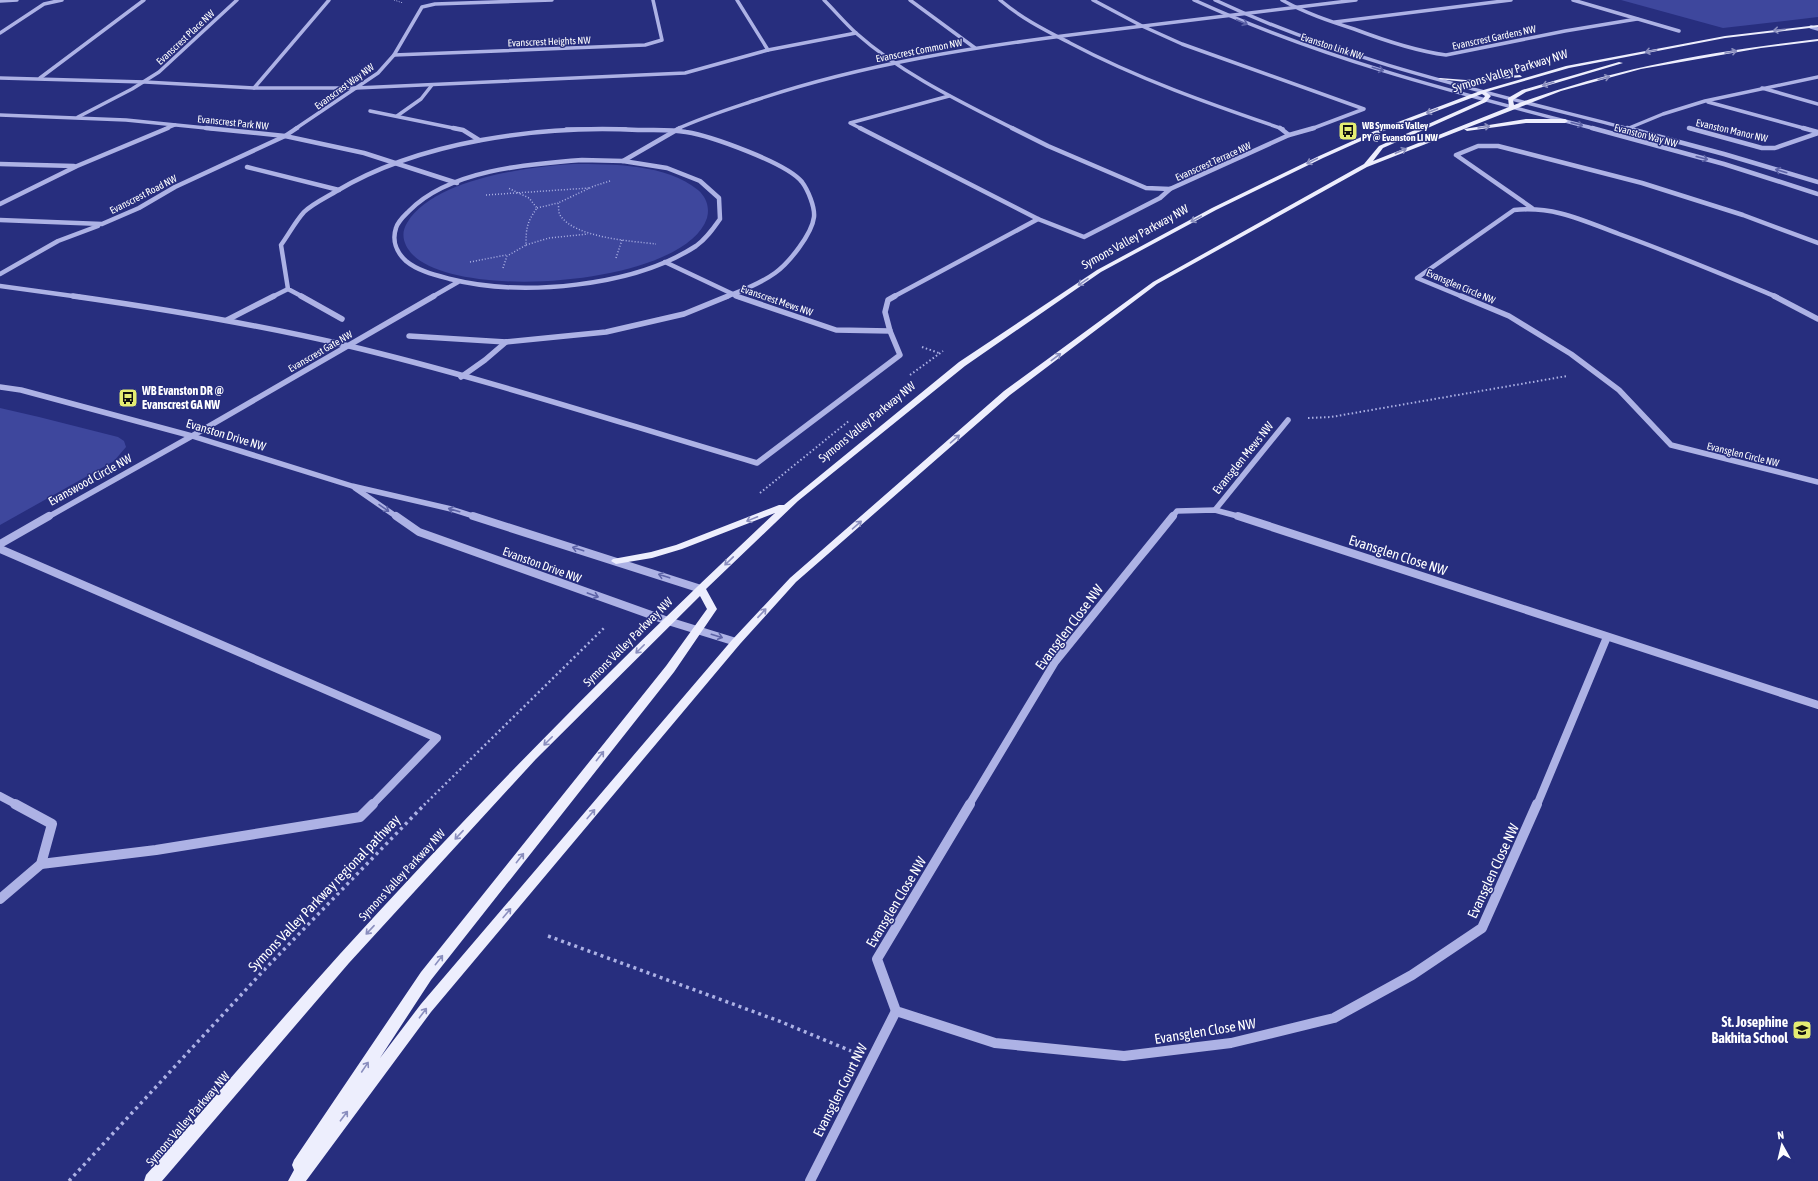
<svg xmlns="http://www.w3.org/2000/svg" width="1818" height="1181" font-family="'Asap Condensed',sans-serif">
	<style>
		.green { fill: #3e479d }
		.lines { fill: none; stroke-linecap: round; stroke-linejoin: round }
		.path-far4 { stroke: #adb2e5; stroke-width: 1; stroke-dasharray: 1 1.5; stroke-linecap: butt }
		.path-far3 { stroke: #adb2e5; stroke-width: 1.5; stroke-dasharray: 1 2; stroke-linecap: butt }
		.path-far2 { stroke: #adb2e5; stroke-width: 2; stroke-dasharray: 1.5 2.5; stroke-linecap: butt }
		.path-far1 { stroke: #adb2e5; stroke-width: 2.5; stroke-dasharray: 2 3; stroke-linecap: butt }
		.path { stroke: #adb2e5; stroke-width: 3.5; stroke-dasharray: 3 4; stroke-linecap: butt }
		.minor-far4 { stroke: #adb2e5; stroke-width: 3.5 }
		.minor-far3 { stroke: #adb2e5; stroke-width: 4.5 }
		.minor-far2 { stroke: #adb2e5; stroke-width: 5.5 }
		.minor-far1 { stroke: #adb2e5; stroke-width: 8 }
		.minor { stroke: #adb2e5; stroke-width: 10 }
		.major { fill: #edeefd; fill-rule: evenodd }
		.oneway { stroke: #5d63a7 }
		.oneway2 { stroke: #8a8ebe }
		.labels { text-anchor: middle; stroke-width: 3; stroke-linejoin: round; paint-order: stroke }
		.far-street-label { font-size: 10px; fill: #fff; stroke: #272e7e }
		.far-poi-label { font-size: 10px; font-weight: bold; fill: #fff; stroke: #272e7e; text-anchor: start }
		.street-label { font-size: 12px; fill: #fff; stroke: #272e7e }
		.poi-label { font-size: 12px; font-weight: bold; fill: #fff; stroke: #272e7e; text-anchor: start }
		.near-street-label { font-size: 14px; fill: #fff; stroke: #272e7e }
		.near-poi-label { font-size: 14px; font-weight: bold; fill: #fff; stroke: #272e7e; text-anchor: end }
	</style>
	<rect width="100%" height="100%" fill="#272e7e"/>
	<g class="green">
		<polygon points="1621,0 1818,0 1818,17 1723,28"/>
		<path d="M573 164C612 164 667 164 698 190 706 197 710 207 707 218 685 285 460 302 413 255 404 246 400 234 407 223 433 179 527 167 573 164Z"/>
		<polygon points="0,408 39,417 118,437 124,441 126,447 114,461 0,525"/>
	</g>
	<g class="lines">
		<polyline class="path-far4" points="394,0 403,3"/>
		<g class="path-far3">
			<path d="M610 181 594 186 558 203C559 206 558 212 560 215 574 238 632 241 656 244"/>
			<polyline points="486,195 589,188"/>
			<polyline points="537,208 558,203"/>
			<polyline points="526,245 549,238 588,234"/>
			<polyline points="616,258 622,240"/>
			<polyline points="470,262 506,255"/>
			<path d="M503 268 507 256 526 245C526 228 527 222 537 208L529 198 508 188"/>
		</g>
		<g class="path-far2">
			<polyline points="922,347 939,353"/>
			<polyline points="910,375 943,351"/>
			<polyline points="1308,418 1331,417 1567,376"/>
			<polyline points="760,493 850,420"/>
		</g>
		<polyline class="path-far1" points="424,805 604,628"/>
		<g class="path">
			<polyline points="548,936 779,1021 851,1051"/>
			<polyline points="69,1181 265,969 425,804"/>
		</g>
		<g class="minor-far4">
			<polyline points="329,0 254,88 356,88 685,73 768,50 856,33"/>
			<polyline points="737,0 768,50"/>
			<path d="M824 0C835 11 845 23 856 33 902 74 959 101 1014 129"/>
			<polyline points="910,0 975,48"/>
			<path d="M1000 0C1021 18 1045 30 1070 43 1138 79 1210 104 1283 129"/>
			<polyline points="1093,0 1142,26 1182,44 1364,109 1311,129"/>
			<path d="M1194 0C1325 60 1457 93 1596 129"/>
			<path d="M1215 0C1346 62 1490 93 1630 129"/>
			<path d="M1282 0C1305 13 1329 21 1354 29 1383 40 1415 51 1446 55L1565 31 1637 19"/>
			<polyline points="1573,0 1679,31"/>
			<polyline points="0,1 17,0"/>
			<polyline points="1335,22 1511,0"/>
			<polyline points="1811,27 1818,29"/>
			<polyline points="0,33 44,4 62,0"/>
			<polyline points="394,55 645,45 662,40 653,0"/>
			<polyline points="0,78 145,82 254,88"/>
			<polyline points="40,78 144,0"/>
			<polyline points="1762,88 1818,104"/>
			<polyline points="1708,102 1807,129"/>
			<polyline points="370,111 458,129"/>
			<polyline points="0,115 126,120 216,129"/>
			<polyline points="397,116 421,99 432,85"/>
			<polyline points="78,117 132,89 159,72 237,0"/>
			<polyline points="1629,128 1663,114 1705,101 1818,77"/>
			<polyline points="1689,128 1693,129"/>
			<polyline points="165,129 175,125"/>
			<polyline points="295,129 378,73 394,55 422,7 435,4 552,0"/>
			<polyline points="566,129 626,129"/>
			<path d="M677 129C703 117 729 109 756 100 863 64 974 47 1086 33 1176 22 1266 11 1356 0"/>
			<polyline points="862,129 850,123 949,96"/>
		</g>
		<g class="minor-far3">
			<polyline points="206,128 285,136 364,153 457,183"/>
			<polyline points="453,128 463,130 479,140"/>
			<polyline points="860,128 1038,219 1084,237 1160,198 1170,189"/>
			<polyline points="1012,128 1048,146 1146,188 1170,189 1289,135 1280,128"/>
			<polyline points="1592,128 1724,164 1818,194"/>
			<polyline points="1627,128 1724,154 1818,182"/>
			<polyline points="1689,128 1762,148 1775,148 1818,133"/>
			<polyline points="1803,128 1818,132"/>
			<polyline points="1289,135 1314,128"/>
			<path d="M582 160 623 161 667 168 700 181 719 198 720 219C713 229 706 239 696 246 633 287 522 297 450 279 435 275 418 271 406 261 396 252 392 240 396 228 398 221 404 216 409 211 449 170 527 164 582 160Z"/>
			<polyline points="623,161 680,128"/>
			<polyline points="0,164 74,166"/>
			<polyline points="247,167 339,190"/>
			<polyline points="0,204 77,166 168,128"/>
			<polyline points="1532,208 1456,155 1478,146 1498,146 1642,183 1743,215 1818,243"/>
			<polyline points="0,220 102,224 139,208 175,187 285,136 297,128"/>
			<polyline points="665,262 739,297"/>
			<polyline points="0,274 58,241 98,226"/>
			<polyline points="0,286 80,297"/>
			<polyline points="272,297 288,289"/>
			<path d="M303 297 288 289 281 245C289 234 295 222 304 212 312 204 325 198 335 192 419 141 541 125 638 130 654 130 671 129 686 132 711 136 787 163 802 182 808 190 815 207 814 217 812 234 789 263 775 273 760 284 743 290 726 297"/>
			<polyline points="432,297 458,282"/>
			<polyline points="893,297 1038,219"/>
			<path d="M1463 297 1417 278 1514 210C1554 206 1582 220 1619 234 1672 253 1724 275 1777 297"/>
		</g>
		<g class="minor-far2">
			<path d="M73 296C164 309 255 324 345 345 484 378 620 423 757 463L900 355 890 331 885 312 888 300 895 296"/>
			<polyline points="301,296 342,319"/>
			<polyline points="736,296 836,330 890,331"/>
			<polyline points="1461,296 1509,316 1571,354 1619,390 1671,445 1818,482"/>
			<polyline points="1774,296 1818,319"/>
			<polyline points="227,320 274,296"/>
			<polyline points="409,336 506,342 606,332 684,314 728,296"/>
			<polyline points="461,377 485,360 506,342"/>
			<polyline points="0,387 21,390 192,436 352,486 451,509 476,517"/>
			<polyline points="355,488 397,517"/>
			<polyline points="1215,510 1288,420"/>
			<polyline points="48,517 192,436 434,296"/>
			<polyline points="1172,517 1177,511 1215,510 1241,517"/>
		</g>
		<g class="minor-far1">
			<polyline points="396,516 419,532 668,621 736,642"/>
			<polyline points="473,516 701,589"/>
			<polyline points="1238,516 1818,705"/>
			<polyline points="0,544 49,516"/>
			<polyline points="0,549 437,738 372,805"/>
			<polyline points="0,796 17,805"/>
			<polyline points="969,805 1055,662 1173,516"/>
			<polyline points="1537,805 1607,637"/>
		</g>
		<g class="minor">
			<polyline points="970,804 877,959 896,1011 995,1043 1124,1056 1231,1043 1334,1018 1412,975 1482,928 1537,804"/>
			<polyline points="41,864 156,850 360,817 373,804"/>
			<polyline points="0,899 41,864 52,824 15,804"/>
			<polyline points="810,1181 896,1011"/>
		</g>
		<g class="major">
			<path d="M1818 25V27L1725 38 1569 68 1486 92 1491 96 1486 102 1383 148 1373 161 1509 107 1508 98 1522 90 1619 62 1623 63 1526 92 1513 100 1514 105C1612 68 1714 51 1818 39V41L1761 48 1641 69 1561 91 1367 167 1157 284 1010 395 796 582 740 644 431 1012 306 1181H288L294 1170 292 1165 294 1160 421 972 666 666 707 609 700 596 536 759 349 963 162 1181H144L146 1175C211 1102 274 1027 340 954 479 801 624 654 775 513L682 549 652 558 616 564 611 561 613 559 651 552 676 545 779 505H784L959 362 1097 270 1212 208 1319 156 1377 130 1480 91 1566 66 1725 36ZM1482 94 1485 96 1482 100 1379 146 1364 164 1153 282 1004 391 790 578 732 640 421 1004 380 1058 431 980 674 672 717 609 706 589 798 501 965 366 1101 272 1216 210 1323 158 1381 132Z"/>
			<polygon points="1520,75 1522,77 1466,82 1438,79 1440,78 1466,80"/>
			<polygon points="1526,119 1565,119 1568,121 1565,123 1526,123 1467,131 1464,129"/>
		</g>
	</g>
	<defs><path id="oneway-shaft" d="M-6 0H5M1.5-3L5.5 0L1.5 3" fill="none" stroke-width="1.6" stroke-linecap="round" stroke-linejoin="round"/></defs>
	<g class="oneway">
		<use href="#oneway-shaft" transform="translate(1242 22) rotate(23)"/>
		<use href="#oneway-shaft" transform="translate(1378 69) rotate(17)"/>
		<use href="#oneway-shaft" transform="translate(1577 124) rotate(15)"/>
		<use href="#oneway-shaft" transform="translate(1702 158) rotate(15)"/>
		<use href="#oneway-shaft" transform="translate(1781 171) rotate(-163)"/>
		<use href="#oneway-shaft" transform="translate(384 508) rotate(35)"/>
		<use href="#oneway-shaft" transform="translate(454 510) rotate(-164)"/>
		<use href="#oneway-shaft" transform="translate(578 549) rotate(-162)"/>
		<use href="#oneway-shaft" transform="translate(664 576) rotate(-162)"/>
		<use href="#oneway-shaft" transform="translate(593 595) rotate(20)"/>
		<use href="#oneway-shaft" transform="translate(717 636) rotate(17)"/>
	</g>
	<g class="oneway2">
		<use href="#oneway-shaft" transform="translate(1779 30) rotate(173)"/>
		<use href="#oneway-shaft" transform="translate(1651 51) rotate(170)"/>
		<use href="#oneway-shaft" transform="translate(1731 52) rotate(-10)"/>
		<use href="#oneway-shaft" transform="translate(1604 78) rotate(-15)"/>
		<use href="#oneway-shaft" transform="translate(1548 84) rotate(164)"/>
		<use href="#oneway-shaft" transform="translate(1432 111) rotate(159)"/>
		<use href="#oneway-shaft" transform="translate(1484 127) rotate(-9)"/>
		<use href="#oneway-shaft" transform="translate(1401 151) rotate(-23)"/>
		<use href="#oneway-shaft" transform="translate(1312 161) rotate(154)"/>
		<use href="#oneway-shaft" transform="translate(1196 219) rotate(152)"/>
		<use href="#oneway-shaft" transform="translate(1083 282) rotate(146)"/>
		<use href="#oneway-shaft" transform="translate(1056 357) rotate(-37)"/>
		<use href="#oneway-shaft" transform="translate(955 439) rotate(-41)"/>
		<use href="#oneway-shaft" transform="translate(752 519) rotate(158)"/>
		<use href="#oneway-shaft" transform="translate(857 525) rotate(-41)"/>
		<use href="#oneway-shaft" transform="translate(729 561) rotate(136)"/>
		<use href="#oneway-shaft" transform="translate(762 613) rotate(-47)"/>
		<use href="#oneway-shaft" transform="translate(640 649) rotate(135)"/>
		<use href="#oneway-shaft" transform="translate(548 741) rotate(135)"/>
		<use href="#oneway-shaft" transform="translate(600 756) rotate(-52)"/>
		<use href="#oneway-shaft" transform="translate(591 814) rotate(-50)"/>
		<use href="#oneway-shaft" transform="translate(459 835) rotate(133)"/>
		<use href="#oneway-shaft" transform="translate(520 858) rotate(-52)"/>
		<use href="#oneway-shaft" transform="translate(507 913) rotate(-50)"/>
		<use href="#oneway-shaft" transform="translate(370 930) rotate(133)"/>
		<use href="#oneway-shaft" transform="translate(439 960) rotate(-52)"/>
		<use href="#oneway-shaft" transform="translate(423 1013) rotate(-53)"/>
		<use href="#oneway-shaft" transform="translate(365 1067) rotate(-56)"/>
		<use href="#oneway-shaft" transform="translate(344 1116) rotate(-53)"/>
	</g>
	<defs>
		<g id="bus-square" transform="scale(1)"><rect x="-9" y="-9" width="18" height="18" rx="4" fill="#e5ed72" stroke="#272e7e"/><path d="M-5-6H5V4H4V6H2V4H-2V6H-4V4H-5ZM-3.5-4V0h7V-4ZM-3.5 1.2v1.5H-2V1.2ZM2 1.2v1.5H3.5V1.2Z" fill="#111"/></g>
		<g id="school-square" transform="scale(1)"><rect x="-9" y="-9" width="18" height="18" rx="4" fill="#e5ed72" stroke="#272e7e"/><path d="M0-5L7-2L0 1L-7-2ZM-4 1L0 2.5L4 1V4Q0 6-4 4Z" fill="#111"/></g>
	</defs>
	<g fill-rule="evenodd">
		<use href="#bus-square" x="1348" y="131"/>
		<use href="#bus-square" x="128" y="398"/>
		<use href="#school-square" x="1802" y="1030"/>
	</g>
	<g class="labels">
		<g class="far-street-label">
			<text transform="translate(185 37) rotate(-43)" y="4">Evanscrest Place NW</text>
			<text transform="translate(1494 37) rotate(-12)" y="4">Evanscrest Gardens NW</text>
			<text transform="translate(549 41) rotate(-2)" y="4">Evanscrest Heights NW</text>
			<text transform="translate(1332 46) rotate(18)" y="4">Evanston Link NW</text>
			<text transform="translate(919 50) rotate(-11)" y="4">Evanscrest Common NW</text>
			<text transform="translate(344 86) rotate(-36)" y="4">Evanscrest Way NW</text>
			<text transform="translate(233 122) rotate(6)" y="4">Evanscrest Park NW</text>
			<text transform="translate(1732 130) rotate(13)" y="4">Evanston Manor NW</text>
			<text transform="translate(1646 135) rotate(15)" y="4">Evanston Way NW</text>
			<text transform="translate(1213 161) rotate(-24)" y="4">Evanscrest Terrace NW</text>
			<text transform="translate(143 194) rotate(-27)" y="4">Evanscrest Road NW</text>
			<text transform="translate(1461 286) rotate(23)" y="4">Evansglen Circle NW</text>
			<text transform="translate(777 300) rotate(19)" y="4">Evanscrest Mews NW</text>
			<text transform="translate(320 351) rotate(-30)" y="4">Evanscrest Gate NW</text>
			<text transform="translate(1743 454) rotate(14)" y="4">Evansglen Circle NW</text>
		</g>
		<g class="far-poi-label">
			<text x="1362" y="129">WB Symons Valley<tspan x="1362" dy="12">PY @ Evanston LI NW</tspan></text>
		</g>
		<g class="street-label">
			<text transform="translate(1510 71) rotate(-17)" y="4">Symons Valley Parkway NW</text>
			<text transform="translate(1135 237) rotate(-29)" y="4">Symons Valley Parkway NW</text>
			<text transform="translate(867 422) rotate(-39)" y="4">Symons Valley Parkway NW</text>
			<text transform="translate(226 435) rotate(17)" y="4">Evanston Drive NW</text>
			<text transform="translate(1243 458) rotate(-51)" y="4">Evansglen Mews NW</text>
			<text transform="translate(90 480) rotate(-29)" y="4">Evanswood Circle NW</text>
			<text transform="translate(542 565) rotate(20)" y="4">Evanston Drive NW</text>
			<text transform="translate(628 642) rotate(-45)" y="4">Symons Valley Parkway NW</text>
			<text transform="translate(402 875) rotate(-47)" y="4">Symons Valley Parkway NW</text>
			<text transform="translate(188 1119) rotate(-49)" y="4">Symons Valley Parkway NW</text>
		</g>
		<g class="poi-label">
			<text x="142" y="395">WB Evanston DR @<tspan x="142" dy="14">Evanscrest GA NW</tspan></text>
		</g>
		<g class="near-street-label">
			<text transform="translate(1398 555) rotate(18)" y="5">Evansglen Close NW</text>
			<text transform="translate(1069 627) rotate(-53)" y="5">Evansglen Close NW</text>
			<text transform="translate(1493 871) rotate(-65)" y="5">Evansglen Close NW</text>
			<text transform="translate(324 893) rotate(-46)" y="5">Symons Valley Parkway regional pathway</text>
			<text transform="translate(896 902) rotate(-59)" y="5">Evansglen Close NW</text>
			<text transform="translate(1205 1031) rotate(-9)" y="5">Evansglen Close NW</text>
			<text transform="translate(840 1090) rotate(-63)" y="5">Evansglen Court NW</text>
		</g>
		<g class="near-poi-label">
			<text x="1788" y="1027">St. Josephine<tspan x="1788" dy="16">Bakhita School</tspan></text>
		</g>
	</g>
	<g transform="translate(1782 1145) rotate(352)" stroke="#272e7e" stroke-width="3" paint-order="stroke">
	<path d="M0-3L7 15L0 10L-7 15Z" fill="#ffffff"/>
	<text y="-6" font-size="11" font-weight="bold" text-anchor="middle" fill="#ffffff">N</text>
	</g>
</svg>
